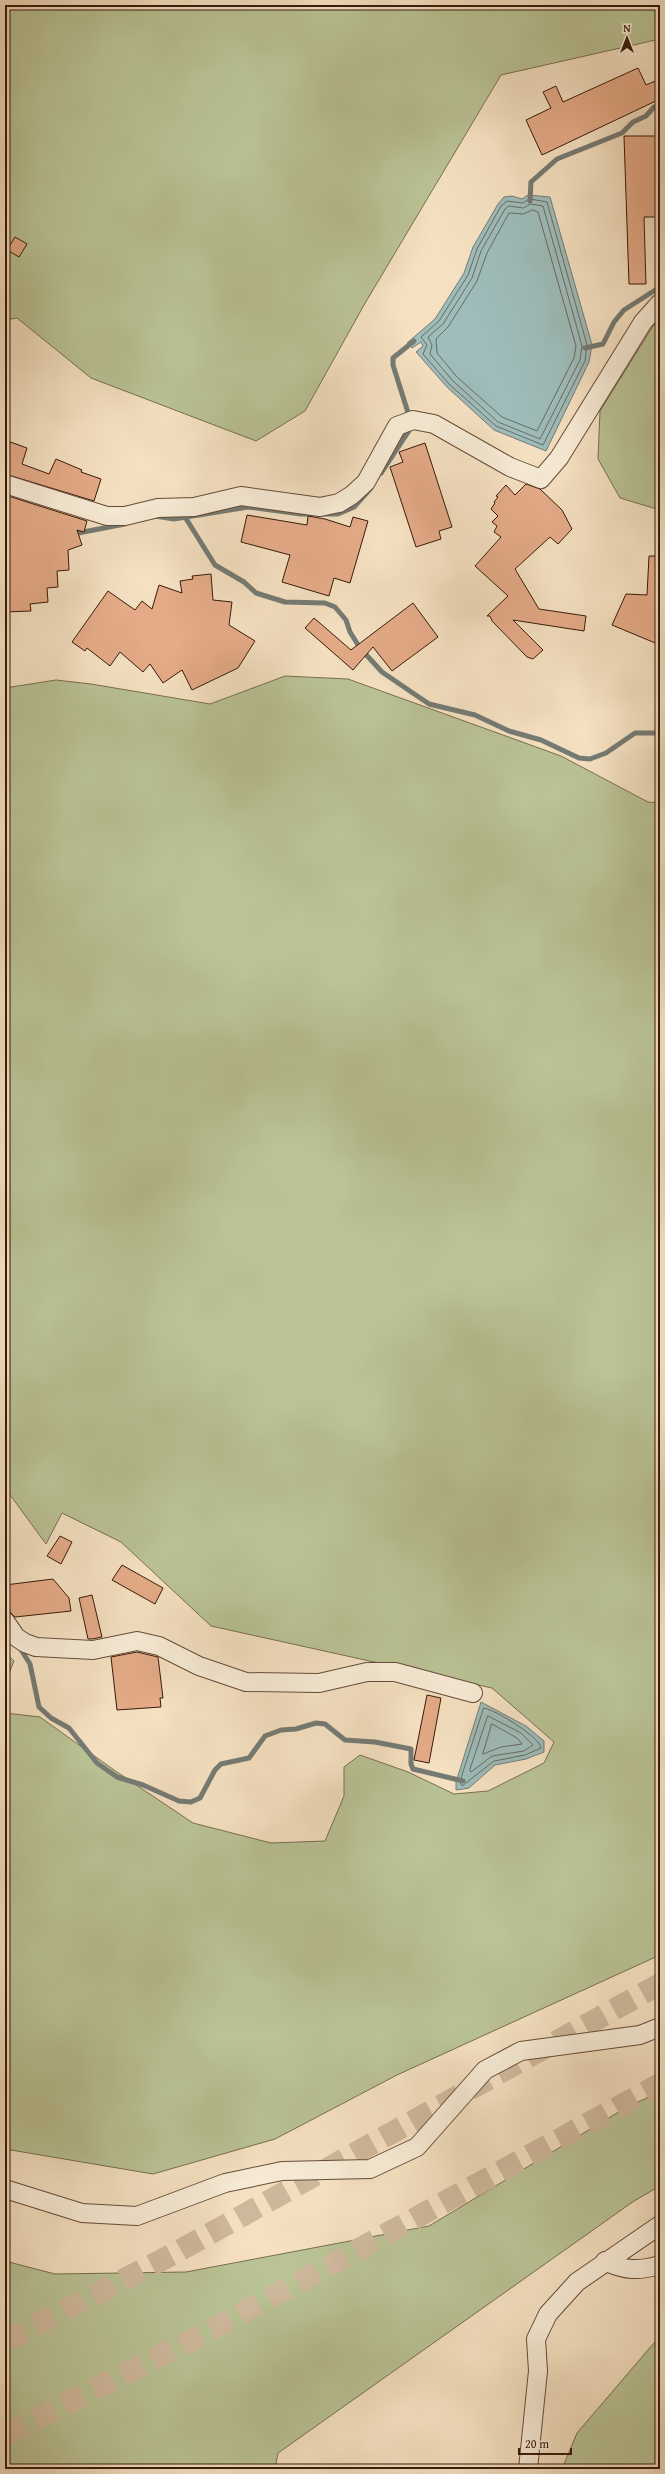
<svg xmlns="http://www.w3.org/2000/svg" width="665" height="2474" font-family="'Gentium Book Plus',serif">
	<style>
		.green { fill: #bac395; stroke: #786e50 }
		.water { fill: #9ebcba; stroke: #757b74 }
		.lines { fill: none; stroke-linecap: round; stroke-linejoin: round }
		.shore { stroke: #6a6b62; stroke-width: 1 }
		.stream { stroke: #757b74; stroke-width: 5 }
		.building { fill: #e5ab88; stroke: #371a0a }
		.highway-tunnel { stroke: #cfb99d; stroke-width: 22; stroke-dasharray: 22 11; stroke-linecap: butt }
		.minor-casing { stroke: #664c38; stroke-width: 20 }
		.minor { stroke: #f8ecd7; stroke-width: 18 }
	</style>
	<rect width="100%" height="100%" fill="#f5e1c2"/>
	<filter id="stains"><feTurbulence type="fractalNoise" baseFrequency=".005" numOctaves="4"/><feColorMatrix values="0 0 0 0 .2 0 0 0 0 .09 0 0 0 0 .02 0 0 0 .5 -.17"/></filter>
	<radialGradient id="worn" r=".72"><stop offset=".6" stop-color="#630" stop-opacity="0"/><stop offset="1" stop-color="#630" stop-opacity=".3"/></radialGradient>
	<g class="green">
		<polygon points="5,5 660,5 660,39 501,75 364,305 305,411 256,441 91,378 17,318 5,320"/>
		<polygon points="660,320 660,510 620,498 598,459 600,411 653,326"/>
		<polygon points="285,676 348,679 561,756 648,802 660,803 660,1955 397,2075 275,2139 153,2174 5,2149 5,1713 40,1717 114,1770 193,1823 271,1843 325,1841 344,1796 344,1767 360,1755 408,1772 454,1794 488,1791 544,1763 554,1742 492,1688 211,1626 121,1542 62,1513 46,1544 5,1488 5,688 56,680 91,684 210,704"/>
		<polygon points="5,1652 14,1661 5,1683"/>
		<polygon points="660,2092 660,2186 634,2201 278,2453 275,2469 5,2469 5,2261 55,2274 186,2272 429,2226 627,2107"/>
		<polygon points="660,2336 660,2469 562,2469 577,2433"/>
	</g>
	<g class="water">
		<polygon points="528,195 550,197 592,345 589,362 546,451 494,430 447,387 416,352 423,346 421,342 412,348 407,343 435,319 464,273 473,247 498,204 504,197 512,196 522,199"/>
		<polygon points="481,1702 526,1726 544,1741 544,1752 526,1759 495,1765 469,1788 456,1790 456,1782"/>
	</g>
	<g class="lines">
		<g class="shore">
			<polygon points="530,199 547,202 587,345 585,361 543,445 496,426 449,384 423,354 427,345 421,337 439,321 468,275 477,249 501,206 507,201 522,203"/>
			<polygon points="531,204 543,206 582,346 580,360 540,439 498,422 453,381 430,354 432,345 428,337 443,324 472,278 481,251 505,209 509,206 523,208"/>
			<polygon points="533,210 538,212 576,346 574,358 537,431 502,417 457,377 437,353 436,339 448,327 477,281 487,253 509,213 523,214"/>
			<path d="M484 1708C494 1709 540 1737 541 1748L525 1755 494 1761 462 1786 460 1782Z"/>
			<polygon points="488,1716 521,1733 533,1745 524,1751 492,1756 471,1772 470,1770"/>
			<polygon points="492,1724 517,1738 522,1744 501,1747 483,1754"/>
		</g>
		<g class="stream">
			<polyline points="530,201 531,182 557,159 622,133 633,122 646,116 654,107 660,105"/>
			<polyline points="585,348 603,344 614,322 624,310 660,287"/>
			<polyline points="410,419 393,365 393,358 414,341"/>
			<polyline points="381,473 412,426"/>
			<polyline points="155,516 174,519 248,507 301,514 338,514 354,507 371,488"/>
			<polyline points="185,517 215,565 244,582 256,593 285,602 325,603 335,607 346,620 350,632 360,648 382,672 429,704 475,715 509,731 541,740 579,758 590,759 606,753 635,733 660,733"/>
			<polyline points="73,534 125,524"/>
			<polyline points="20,1648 30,1664 39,1707 51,1718 69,1728 97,1763 117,1777 143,1785 179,1801 191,1802 200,1798 215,1770 221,1764 249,1758 265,1736 281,1730 296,1729 316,1723 325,1724 345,1740 375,1742 411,1749 411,1764 413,1769 463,1781"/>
		</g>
	</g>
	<g class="building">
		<polygon points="638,68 646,85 660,79 660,99 542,155 526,120 551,108 543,92 556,86 563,102"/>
		<polygon points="624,136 657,136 659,217 644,217 646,284 629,284"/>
		<polygon points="15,237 27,244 19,257 7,250"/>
		<polygon points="5,440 27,448 22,464 49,474 56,459 82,470 81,472 101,479 94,501 5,474"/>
		<polygon points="425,443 452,527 439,531 441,539 416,547 390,467 403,462 399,452"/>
		<polygon points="526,484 540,489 562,510 572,529 558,544 550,537 515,569 539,609 586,616 584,631 513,620 543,650 533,659 527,657 492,621 490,616 487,616 508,596 475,566 501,537 494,532 497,526 492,522 498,516 491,509 495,503 494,502 498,497 496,496 506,485 515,495"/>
		<polygon points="5,495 87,521 84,532 77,530 82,545 68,550 69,570 57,571 58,587 47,588 48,602 30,604 31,611 5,612"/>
		<polygon points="247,515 307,525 308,516 325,519 350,527 353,517 368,521 350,583 334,578 329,596 282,582 290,555 241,542"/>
		<polygon points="649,556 660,556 660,645 612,625 626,594 647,595"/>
		<polygon points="211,574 213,600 232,602 229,625 255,641 238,668 192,690 182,670 163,683 150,664 143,672 120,652 110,666 87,648 85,651 72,642 108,591 135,610 142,601 152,609 159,585 182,593 180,581 193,579 192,576"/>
		<polygon points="413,603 438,637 392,671 373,647 353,670 305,628 314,618 351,650"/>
		<polygon points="60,1536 72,1542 61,1564 47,1556"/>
		<polygon points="122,1565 163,1588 155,1604 112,1580"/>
		<polygon points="53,1579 69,1598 71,1611 15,1617 10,1612 9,1605 5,1605 5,1585"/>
		<polygon points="92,1595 102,1637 92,1639 88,1639 79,1598"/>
		<polygon points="137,1652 158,1657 163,1698 160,1698 161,1707 117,1710 111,1657"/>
		<polygon points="427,1695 441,1698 429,1763 414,1760"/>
	</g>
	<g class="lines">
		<g class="highway-tunnel">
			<polyline points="5,2341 175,2253 660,1984"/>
			<polyline points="5,2435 211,2330 660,2084"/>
		</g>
		<g class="minor-casing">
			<g id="minor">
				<polyline points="5,484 107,516 125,516 158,508 194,507 241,496 320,507 339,503 352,495 366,482 397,426 413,420 434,424 510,467 541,479 559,458 643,322 660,303"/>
				<polyline points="5,1621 16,1637 25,1643 36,1647 93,1650 137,1641 159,1646 199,1666 246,1682 319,1683 367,1672 395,1672 473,1693"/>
				<polyline points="5,2189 82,2213 137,2216 225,2183 282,2171 370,2169 417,2147 485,2070 521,2051 640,2035 660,2027"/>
				<path d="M605 2261C625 2271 639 2271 660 2265"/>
				<polyline points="528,2469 538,2371 536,2339 548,2314 577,2282 660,2225"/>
			</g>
		</g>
		<use href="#minor" class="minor"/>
	</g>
	<rect width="665" height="2474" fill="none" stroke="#f5e1c2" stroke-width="20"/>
	<rect x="6" y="6" width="653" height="2462" fill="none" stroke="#371a0a" stroke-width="2"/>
	<rect x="10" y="10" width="645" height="2454" fill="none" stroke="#371a0a"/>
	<g transform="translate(627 38)" stroke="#f8ecd7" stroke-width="3" paint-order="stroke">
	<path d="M0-3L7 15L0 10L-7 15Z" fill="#371a0a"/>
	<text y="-6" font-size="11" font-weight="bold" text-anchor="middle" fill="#371a0a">N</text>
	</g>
	<path d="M519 2448v6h52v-6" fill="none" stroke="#371a0a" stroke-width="2"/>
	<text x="525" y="2448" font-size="12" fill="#371a0a" stroke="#f8ecd7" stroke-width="3" paint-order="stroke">20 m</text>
	<rect width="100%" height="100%" filter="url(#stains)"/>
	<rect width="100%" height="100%" fill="url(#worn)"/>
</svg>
